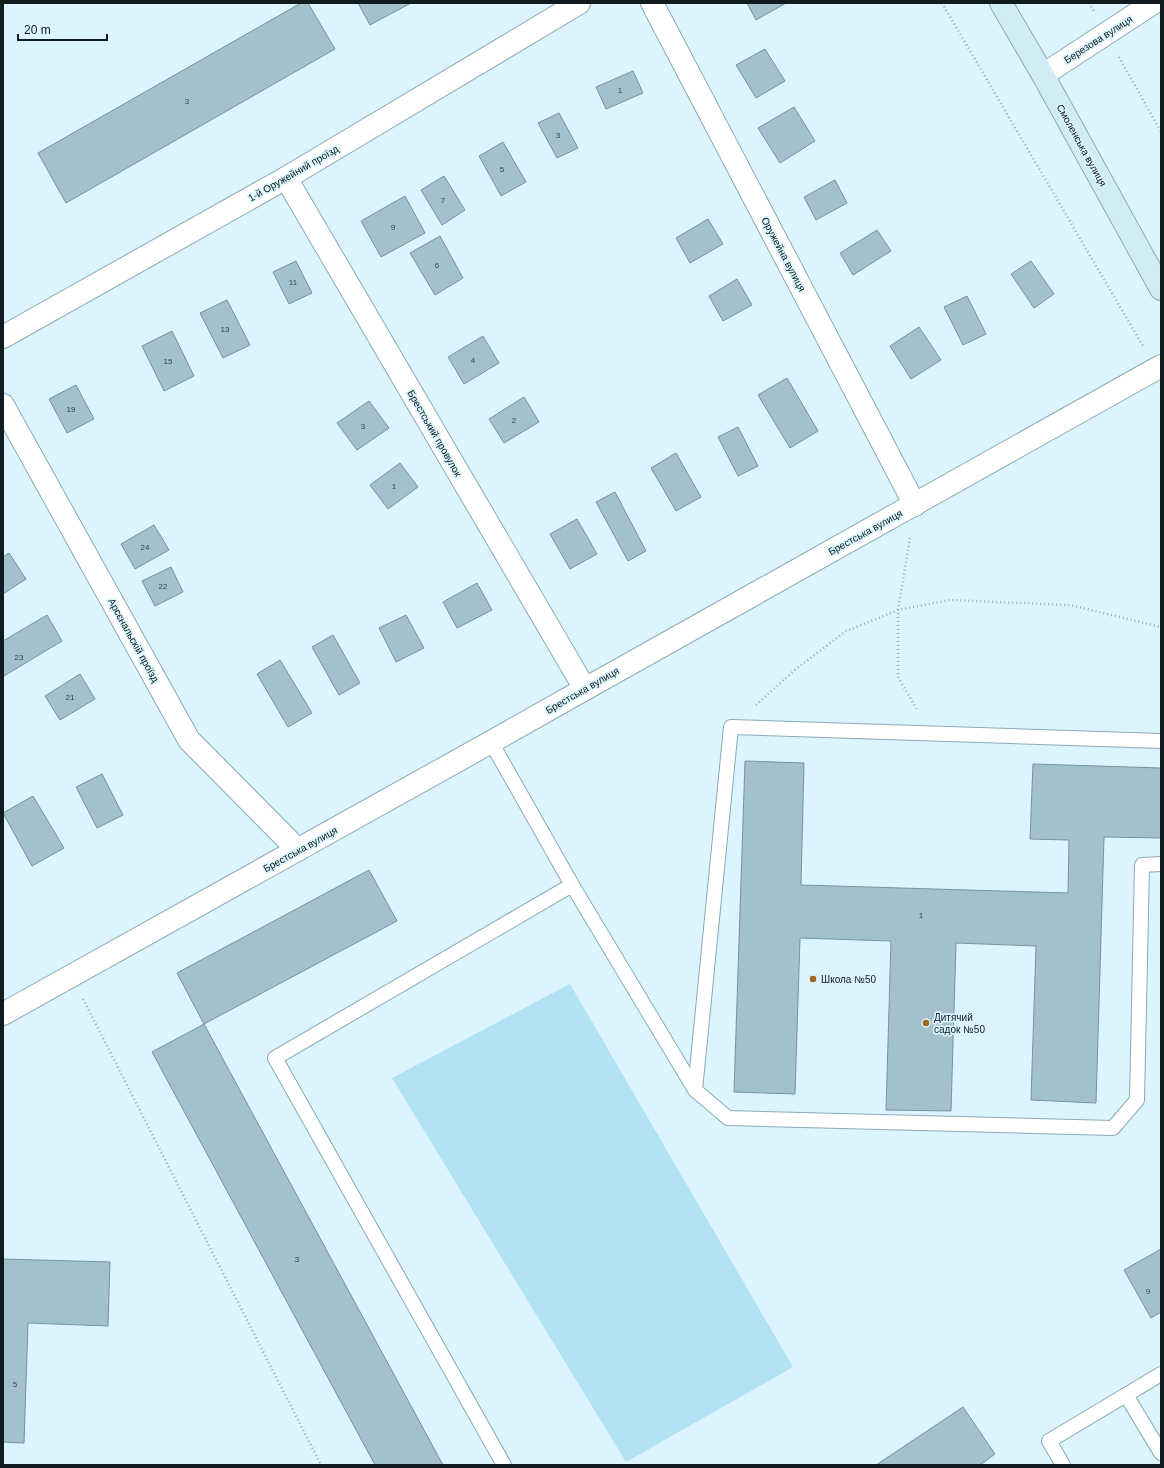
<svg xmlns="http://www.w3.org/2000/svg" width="1164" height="1468" font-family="Arial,sans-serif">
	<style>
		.green { fill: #b2e2f3 }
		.building { fill: #a3c1cd; stroke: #75929d }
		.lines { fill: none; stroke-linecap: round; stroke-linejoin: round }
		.lane-casing { stroke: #8caab5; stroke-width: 16 }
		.street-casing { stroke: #8caab5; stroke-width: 24 }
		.secondary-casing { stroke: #8caab5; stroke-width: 24 }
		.path { stroke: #98adb5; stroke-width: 2.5; stroke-dasharray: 1 3; stroke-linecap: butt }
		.lane { stroke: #fff; stroke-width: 14 }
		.street { stroke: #fff; stroke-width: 22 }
		.secondary { stroke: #d1ecf5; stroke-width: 22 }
		.poi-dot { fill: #9a681c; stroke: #dbf4fe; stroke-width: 1.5 }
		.labels { text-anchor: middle; stroke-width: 3.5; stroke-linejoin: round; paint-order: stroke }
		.number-label { font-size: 8px; fill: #34444a }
		.street-label { font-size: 10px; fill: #0f1b1f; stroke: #dbf4fe }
		.poi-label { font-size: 10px; fill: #0f1b1f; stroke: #dbf4fe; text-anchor: start }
	</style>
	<rect width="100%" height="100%" fill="#dbf4fe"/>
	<polygon class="green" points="570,984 793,1367 626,1462 392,1078"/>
	<g class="building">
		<polygon points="301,3 308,3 335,49 66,203 38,153"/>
		<polygon points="358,3 411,3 370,25"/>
		<polygon points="747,3 786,3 756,20"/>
		<polygon points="765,49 785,81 756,98 736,65"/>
		<polygon points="633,71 643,93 606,109 596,87"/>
		<polygon points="794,107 815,141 780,163 758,128"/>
		<polygon points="559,113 578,148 557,158 538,123"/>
		<polygon points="503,142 526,182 501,196 479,156"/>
		<polygon points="444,176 465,210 442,225 421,190"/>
		<polygon points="835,180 847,203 816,220 804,197"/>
		<polygon points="405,196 425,233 381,257 361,221"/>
		<polygon points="708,219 723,244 690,263 676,238"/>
		<polygon points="877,230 891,251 853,275 840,253"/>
		<polygon points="440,236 463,278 435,295 410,253"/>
		<polygon points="296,261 312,293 289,304 273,272"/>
		<polygon points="1031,261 1054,294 1034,308 1011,274"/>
		<polygon points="737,279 752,305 723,321 709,296"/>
		<polygon points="967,296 986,334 963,345 944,307"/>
		<polygon points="227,300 250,345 223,358 200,313"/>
		<polygon points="919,327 941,360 911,379 890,346"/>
		<polygon points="172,331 194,376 164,391 142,346"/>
		<polygon points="483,336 499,363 464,384 448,357"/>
		<polygon points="787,378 818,431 790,448 758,395"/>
		<polygon points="76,385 94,419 67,433 49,399"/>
		<polygon points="524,397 539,422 504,443 489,419"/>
		<polygon points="369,401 389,428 357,450 337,423"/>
		<polygon points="738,427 758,466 738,476 718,437"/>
		<polygon points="676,453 701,497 676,511 651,468"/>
		<polygon points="400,463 418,487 388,509 370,485"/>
		<polygon points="615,492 646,551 628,561 596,502"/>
		<polygon points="577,519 597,554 570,569 550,534"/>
		<polygon points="154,525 169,550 135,569 121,544"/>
		<polygon points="9,553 26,579 3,594 3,557"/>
		<polygon points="171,567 183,592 155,606 142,581"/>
		<polygon points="477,583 492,610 457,628 443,602"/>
		<polygon points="47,615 62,641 4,676 3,674 3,641"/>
		<polygon points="406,615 424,648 396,662 379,628"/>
		<polygon points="333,635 360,683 339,695 312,647"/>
		<polygon points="280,660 312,713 288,727 257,674"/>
		<polygon points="80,674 95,699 60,720 45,696"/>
		<polygon points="745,761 804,763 801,885 1068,893 1069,840 1030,839 1033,764 1161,768 1161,838 1104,837 1096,1103 1031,1100 1036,946 956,943 951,1111 886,1110 891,941 800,938 795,1094 734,1092"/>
		<polygon points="102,774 123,815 97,828 76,787"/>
		<polygon points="33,796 64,848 32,866 3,813"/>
		<polygon points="369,870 397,921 204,1024 177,973"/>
		<polygon points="204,1024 443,1465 375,1465 152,1052"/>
		<polygon points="1161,1249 1161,1312 1151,1318 1124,1270"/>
		<polygon points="3,1259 110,1262 108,1326 28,1323 24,1443 3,1442"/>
		<polygon points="963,1407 995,1454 980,1465 876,1465"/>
	</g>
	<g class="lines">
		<g class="lane-casing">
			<g id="lane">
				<polyline points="491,742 572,885 275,1058 504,1465"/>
				<polyline points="572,885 695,1090 728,1118 1113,1128 1137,1100 1142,865 1161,864"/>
				<polyline points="695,1090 731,727 1161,741"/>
				<polyline points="1126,1395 1161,1453"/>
				<polyline points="1063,1465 1049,1441 1161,1374"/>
			</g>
		</g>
		<g class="street-casing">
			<g id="street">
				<polyline points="652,3 915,505"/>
				<polyline points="1043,75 1153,3"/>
				<polyline points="286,178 585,689"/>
				<polyline points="3,337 286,178 579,3"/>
				<polyline points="3,405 189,740 298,850"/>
				<polyline points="3,1014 491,742 585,689 1161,366"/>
			</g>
		</g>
		<g class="secondary-casing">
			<polyline id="secondary" points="1001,3 1043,75 1161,289"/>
		</g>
		<g class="path">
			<polyline points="942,3 1143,346"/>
			<polyline points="1089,3 1094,11"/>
			<polyline points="1119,57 1161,132"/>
			<polyline points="910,538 898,610 898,677 918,711"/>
			<polyline points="756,705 796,669 846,631 898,610 950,600 1070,605 1161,627"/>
			<polyline points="83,999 321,1465"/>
		</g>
		<use href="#lane" class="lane"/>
		<use href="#street" class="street"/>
		<use href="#secondary" class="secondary"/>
	</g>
	<g class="poi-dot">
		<circle cx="813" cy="979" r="4"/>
		<circle cx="926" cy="1023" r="4"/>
	</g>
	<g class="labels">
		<g class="number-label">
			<text x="620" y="93">1</text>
			<text x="187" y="104">3</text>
			<text x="558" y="138">3</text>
			<text x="502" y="172">5</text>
			<text x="443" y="203">7</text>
			<text x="393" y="230">9</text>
			<text x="437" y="268">6</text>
			<text x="293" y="285">11</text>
			<text x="225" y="332">13</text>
			<text x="473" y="363">4</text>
			<text x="168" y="364">15</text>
			<text x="71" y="412">19</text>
			<text x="514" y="423">2</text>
			<text x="363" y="429">3</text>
			<text x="394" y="489">1</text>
			<text x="145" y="550">24</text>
			<text x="163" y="589">22</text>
			<text x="19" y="660">23</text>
			<text x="70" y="700">21</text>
			<text x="921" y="918">1</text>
			<text x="297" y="1262">3</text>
			<text x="1148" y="1294">9</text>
			<text x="15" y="1387">5</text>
		</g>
		<g class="street-label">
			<text transform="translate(1098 39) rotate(-33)" y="4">Березова вулиця</text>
			<text transform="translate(1082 145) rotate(61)" y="4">Смоленська вулиця</text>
			<text transform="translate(293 173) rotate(-30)" y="4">1-й Оружейний проїзд</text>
			<text transform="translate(784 254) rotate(62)" y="4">Оружейна вулиця</text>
			<text transform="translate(435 433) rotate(60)" y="4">Брестський провулок</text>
			<text transform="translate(865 532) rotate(-29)" y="4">Брестська вулиця</text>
			<text transform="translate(134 640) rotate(61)" y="4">Арсєнальскій проїзд</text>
			<text transform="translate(582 690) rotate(-30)" y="4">Брестська вулиця</text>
			<text transform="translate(300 849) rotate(-29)" y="4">Брестська вулиця</text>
		</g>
		<g class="poi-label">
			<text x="821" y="983">Школа №50</text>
			<text x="934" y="1021">Дитячий<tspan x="934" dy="12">садок №50</tspan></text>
		</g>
	</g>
	<rect width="1164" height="1468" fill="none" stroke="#0f1b1f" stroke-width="8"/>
	<path d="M18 34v6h89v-6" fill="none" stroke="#0f1b1f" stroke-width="2"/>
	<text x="24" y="34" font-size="12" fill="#0f1b1f" stroke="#dbf4fe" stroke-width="3" paint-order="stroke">20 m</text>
</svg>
